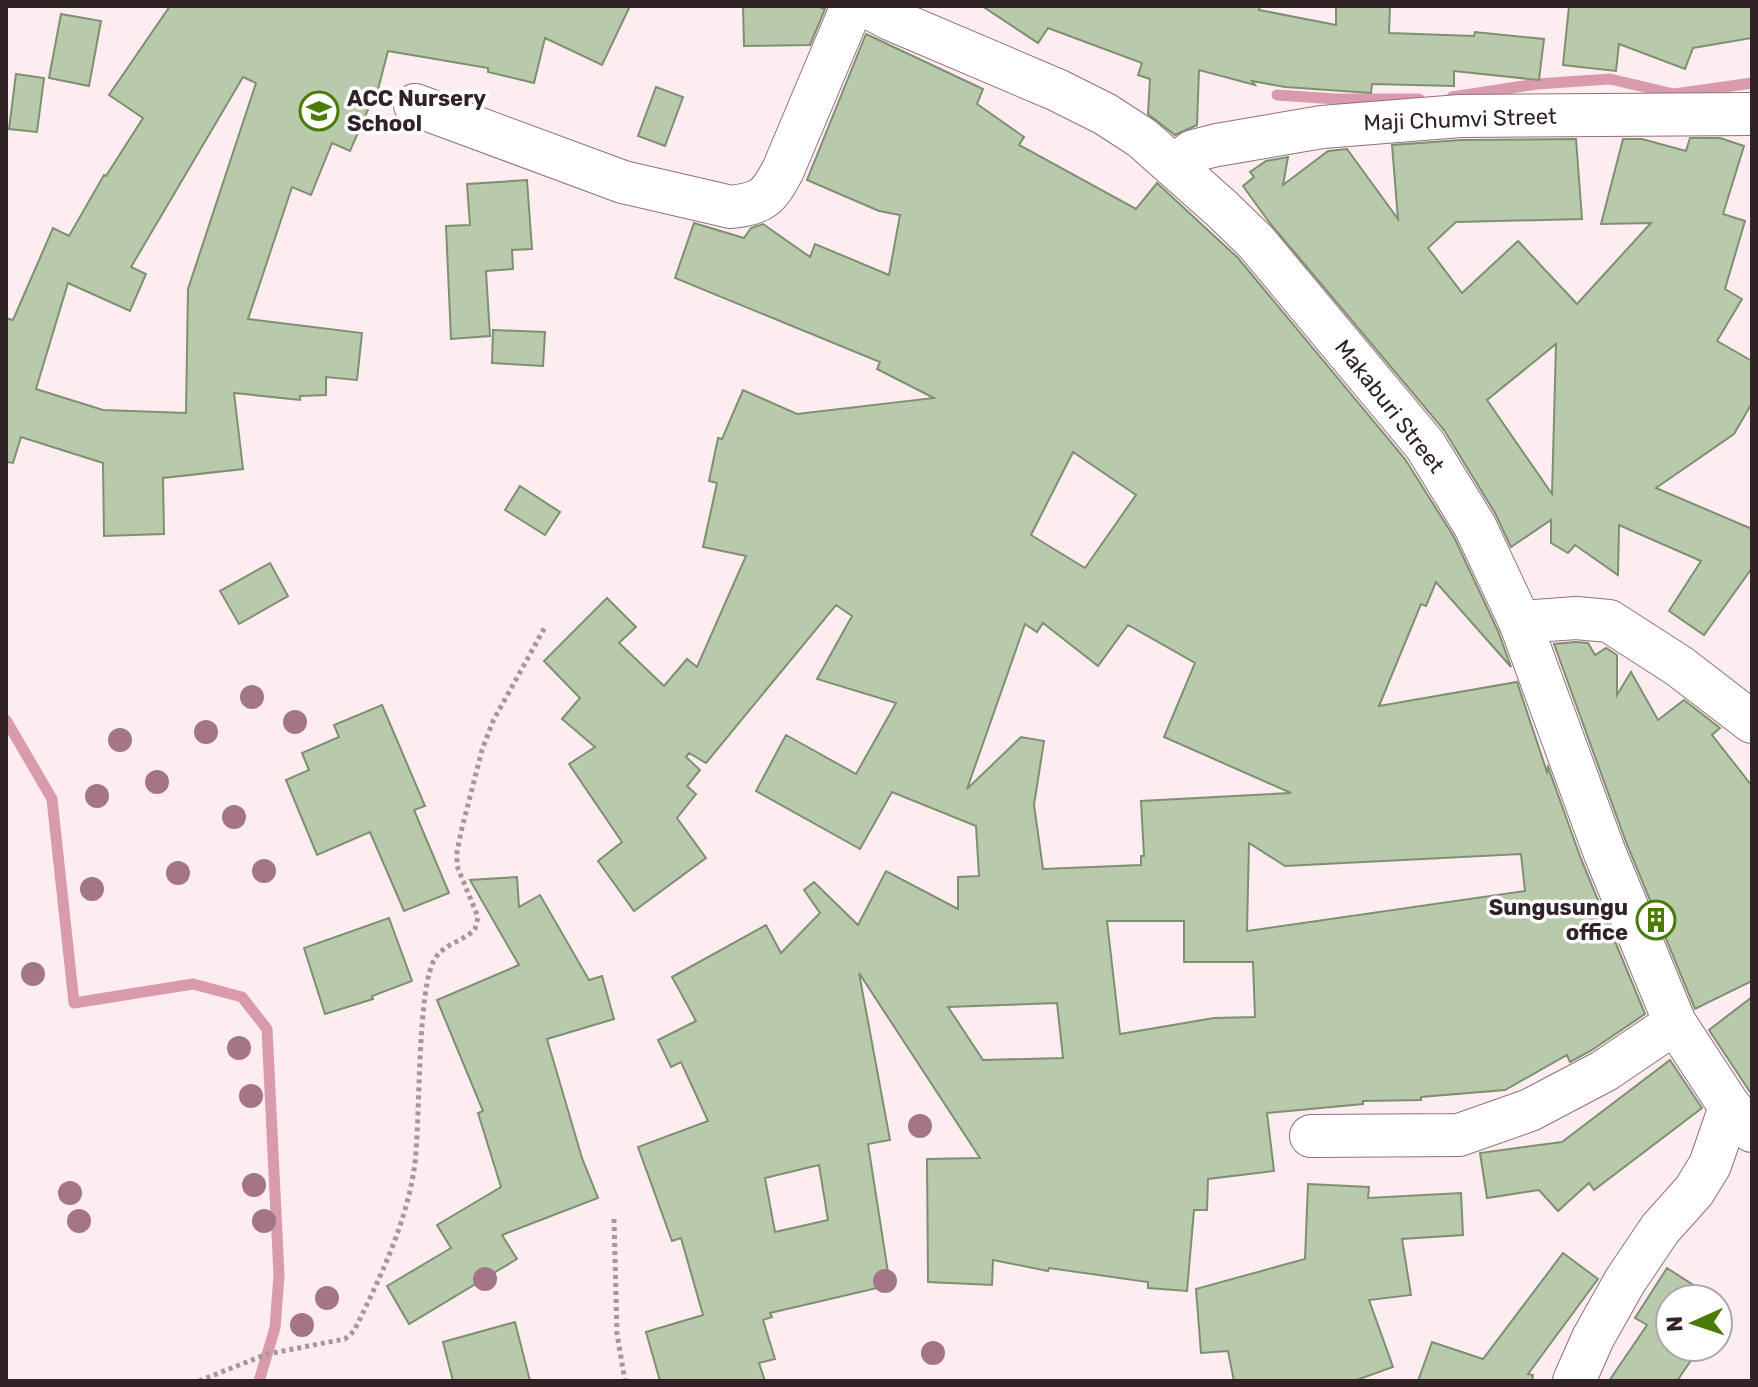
<svg xmlns="http://www.w3.org/2000/svg" width="1758" height="1387" font-family="Rubik,sans-serif">
	<style>
		.lines { fill: none; stroke-linecap: round; stroke-linejoin: round }
		.stream { stroke: #d99bac; stroke-width: 11 }
		.building { fill: #b9caac; stroke: #7e8f72; stroke-width: 2; fill-rule: evenodd }
		.street-casing { stroke: #937079; stroke-width: 44 }
		.path { stroke: #a7979b; stroke-width: 5; stroke-dasharray: 4 4; stroke-linecap: butt }
		.street { stroke: #fff; stroke-width: 42 }
		.tree { fill: #a47587 }
		.labels { text-anchor: middle; stroke-width: 7; stroke-linejoin: round; paint-order: stroke }
		.poi-label { font-size: 22px; font-weight: bold; fill: #312226; stroke: #fff; text-anchor: start }
		.street-label { font-size: 22px; fill: #312226; stroke: #fff }
	</style>
	<rect width="100%" height="100%" fill="#fdedf1"/>
	<g class="lines">
		<g class="stream">
			<polyline points="1277,95 1335,99 1419,99"/>
			<polyline points="1452,97 1537,84 1610,79 1674,94 1752,83"/>
			<polyline points="6,720 52,799 74,1003 193,984 242,997 267,1029 279,1275 275,1328 259,1381"/>
		</g>
	</g>
	<g class="building">
		<path d="M170 6H630L602 65 545 38 534 83 488 72V68L388 51 376 97 374 96 350 151 332 143 311 195 292 187 248 319 362 333 357 380 326 377V395L300 396V400L234 393 243 469 163 478 164 534 104 536 103 463 21 437 13 463 6 462V318L13 320 53 228 69 236 104 175 106 176 143 118 109 95ZM243 77 256 83 188 289 186 413 103 410 36 389 68 283 130 311 146 274 131 267Z"/>
		<polygon points="743,6 817,6 825,9 810,45 744,46"/>
		<polygon points="982,6 1260,6 1259,10 1336,25 1336,6 1390,6 1389,33 1474,36 1475,32 1544,39 1539,80 1454,71 1454,86 1372,84 1371,93 1285,87 1252,81 1255,85 1199,70 1197,125 1175,135 1148,114 1150,79 1138,75 1142,63 1048,28 1038,43"/>
		<polygon points="1569,6 1752,6 1752,38 1693,48 1685,69 1619,44 1616,71 1563,65"/>
		<polygon points="61,14 101,21 89,86 49,78"/>
		<path d="M866 34 983 89 977 104 1024 137 1019 145 1136 209 1157 183 1238 258 1405 459 1454 537 1498 631 1511 667 1436 582 1426 606 1421 604 1379 706 1517 682 1547 772 1548 767 1581 859 1645 1014 1592 1050 1570 1062 1567 1055 1505 1090 1421 1097V1100L1363 1101V1104L1267 1113 1274 1171 1208 1179 1207 1210H1194L1187 1291 1148 1288V1282L1049 1268 1048 1271 993 1260 992 1285 928 1282 927 1159 980 1158 859 973 890 1140 868 1144 890 1285 770 1313 772 1317 763 1320 775 1359 759 1363 765 1381H660L646 1332 703 1315 681 1238 672 1241 638 1147 708 1121 681 1062 671 1067 658 1040 696 1021 672 977 766 925 781 953 820 913 804 890 814 882 858 925 886 871 958 909V877L979 876 976 826 892 792 860 849 756 791 786 735 856 774 896 703 817 679 852 616 836 605 706 763 689 753 686 757 700 770 687 786 696 794 677 818 706 858 634 911 598 861 622 842 569 764 595 747 562 719 580 698 544 661 607 598 636 627 619 643 664 686 687 659 697 667 746 556 703 547 717 483 709 481 718 438 722 439 743 390 797 414 934 398 877 369 880 362 675 278 694 223 744 238 751 228 763 224 810 257 815 244 889 275 900 215 879 211 807 180ZM1073 452 1136 495 1085 568 1031 535ZM1043 623 1098 666 1128 625 1195 663 1164 737 1291 793 1141 801 1144 856H1141V865L1043 869 1034 805 1044 741 1021 737 967 789 1025 624 1037 632ZM1249 843 1285 866 1521 854 1525 891 1247 931ZM1107 921H1184V962H1253L1255 1017 1214 1018 1120 1034ZM1057 1003 1063 1058 983 1060 948 1007ZM819 1165 828 1220 775 1232 765 1178Z"/>
		<polygon points="16,74 44,78 37,132 9,129"/>
		<polygon points="656,87 683,97 665,146 638,136"/>
		<path d="M1690 138H1720L1744 146 1723 214 1745 221 1725 289 1742 299 1717 341 1752 361V403L1734 434 1656 488 1752 529V568L1704 635 1669 611 1701 561 1619 525 1618 575 1575 545 1568 553 1551 543V520L1511 547 1495 513 1444 430 1269 222 1243 186 1254 177 1250 172 1266 161 1288 157 1283 185 1328 151 1347 149 1398 219 1392 145 1461 140 1576 139 1582 219 1456 222 1428 248 1462 293 1518 241 1577 304 1651 223 1601 224 1623 139H1642L1686 151ZM1556 344 1552 494 1487 400Z"/>
		<polygon points="527,180 532,249 512,250 513,269 486,271 490,336 451,339 446,226 470,225 467,184"/>
		<polygon points="493,330 545,332 543,366 492,363"/>
		<polygon points="520,486 560,512 545,535 505,510"/>
		<polygon points="270,563 288,596 239,624 220,591"/>
		<polygon points="1576,642 1588,643 1595,655 1606,648 1617,655 1617,695 1631,672 1658,720 1684,700 1720,728 1712,735 1752,786 1752,981 1695,1009 1626,842 1554,644"/>
		<polygon points="382,705 425,806 414,810 449,893 404,911 370,832 317,855 286,780 309,770 302,753 339,737 334,725"/>
		<polygon points="517,877 519,907 540,895 589,980 602,976 614,1019 547,1039 582,1158 598,1198 502,1235 517,1259 409,1324 387,1286 451,1248 437,1225 501,1187 478,1113 483,1111 437,1000 519,965 470,880"/>
		<polygon points="389,918 412,981 372,996 373,999 325,1014 304,948"/>
		<polygon points="1752,997 1752,1095 1709,1030"/>
		<polygon points="1670,1060 1702,1108 1594,1190 1589,1183 1558,1211 1539,1190 1487,1198 1480,1153 1562,1142"/>
		<polygon points="1308,1184 1369,1187 1368,1198 1461,1193 1463,1235 1402,1239 1411,1295 1369,1300 1393,1367 1354,1381 1234,1381 1228,1351 1201,1353 1196,1289 1305,1259"/>
		<polygon points="1563,1253 1598,1279 1528,1374 1533,1375 1532,1381 1418,1381 1432,1342 1483,1359"/>
		<polygon points="1667,1268 1715,1299 1670,1299 1670,1347 1700,1347 1677,1381 1609,1381 1647,1325 1635,1318"/>
		<polygon points="515,1322 530,1381 453,1381 443,1342"/>
	</g>
	<g class="lines">
		<g class="street-casing">
			<g id="street">
				<polyline points="866,6 890,19 1057,90 1105,114 1142,138 1222,209 1256,242 1425,445 1475,526 1520,622 1604,851 1675,1023 1730,1107 1752,1131"/>
				<path d="M415 105 623 182 731 207C763 203 768 198 783 170L852 6"/>
				<polyline points="1175,166 1193,151 1217,145 1322,127 1460,116 1752,114"/>
				<polyline points="1520,622 1576,618 1609,621 1679,666 1752,722"/>
				<polyline points="1311,1136 1459,1135 1530,1110 1604,1071 1675,1023"/>
				<polyline points="1574,1381 1593,1338 1625,1281 1660,1229 1694,1191 1710,1165 1730,1107"/>
			</g>
		</g>
		<g class="path">
			<polyline points="614,1219 617,1334 625,1381"/>
			<path d="M199 1381 267 1354 345 1339 354 1331C379 1280 405 1227 414 1170 421 1128 416 983 436 957 446 943 464 941 475 929L478 917 457 866V851L462 828 482 750 493 721 545 627"/>
		</g>
		<use href="#street" class="street"/>
	</g>
	<g class="tree">
		<circle cx="252" cy="697" r="12"/>
		<circle cx="295" cy="722" r="12"/>
		<circle cx="206" cy="732" r="12"/>
		<circle cx="120" cy="740" r="12"/>
		<circle cx="157" cy="782" r="12"/>
		<circle cx="97" cy="796" r="12"/>
		<circle cx="234" cy="817" r="12"/>
		<circle cx="264" cy="871" r="12"/>
		<circle cx="178" cy="873" r="12"/>
		<circle cx="92" cy="889" r="12"/>
		<circle cx="33" cy="974" r="12"/>
		<circle cx="239" cy="1048" r="12"/>
		<circle cx="251" cy="1096" r="12"/>
		<circle cx="920" cy="1126" r="12"/>
		<circle cx="254" cy="1185" r="12"/>
		<circle cx="70" cy="1193" r="12"/>
		<circle cx="79" cy="1221" r="12"/>
		<circle cx="264" cy="1221" r="12"/>
		<circle cx="485" cy="1279" r="12"/>
		<circle cx="885" cy="1281" r="12"/>
		<circle cx="327" cy="1298" r="12"/>
		<circle cx="302" cy="1325" r="12"/>
		<circle cx="933" cy="1353" r="12"/>
	</g>
	<defs>
		<g id="school-ring" transform="scale(2)"><circle r="9.5" fill="#fff" stroke="#4a7b07" stroke-width="1.5"/><path d="M0-5L7-2L0 1L-7-2ZM-4 1L0 2.5L4 1V4Q0 6-4 4Z" fill="#4a7b07"/></g>
		<g id="building-ring" transform="scale(2)"><circle r="9.5" fill="#fff" stroke="#4a7b07" stroke-width="1.5"/><path d="M-4-6H4V6H1V3H-1V6H-4ZM-2.5-4.3h1.7v1.8h-1.7ZM.8-4.3h1.7v1.8H.8ZM-2.5-1h1.7V.8h-1.7ZM.8-1h1.7V.8H.8Z" fill="#4a7b07"/></g>
	</defs>
	<g fill-rule="evenodd">
		<use href="#school-ring" x="319" y="111"/>
		<use href="#building-ring" x="1656" y="920"/>
	</g>
	<g class="labels">
		<g class="poi-label">
			<text x="347" y="106">ACC Nursery<tspan x="347" dy="25">School</tspan></text>
			<text x="1628" y="915" text-anchor="end">Sungusungu<tspan x="1628" dy="25">office</tspan></text>
		</g>
		<g class="street-label">
			<text transform="translate(1460 119) rotate(-2)" y="8">Maji Chumvi Street</text>
			<text transform="translate(1390 406) rotate(52)" y="8">Makaburi Street</text>
		</g>
	</g>
	<rect width="1758" height="1387" fill="none" stroke="#312226" stroke-width="16"/>
	<g transform="translate(1694 1323) rotate(267)"><circle r="38" fill="#ffffff" stroke="#ada7a8" stroke-width="2"/>
	<path d="M0-6L14 30L0 20L-14 30Z" fill="#4a7b07"/>
	<text y="-12" font-size="22" font-weight="bold" text-anchor="middle" fill="#312226">N</text>
	</g>
</svg>
